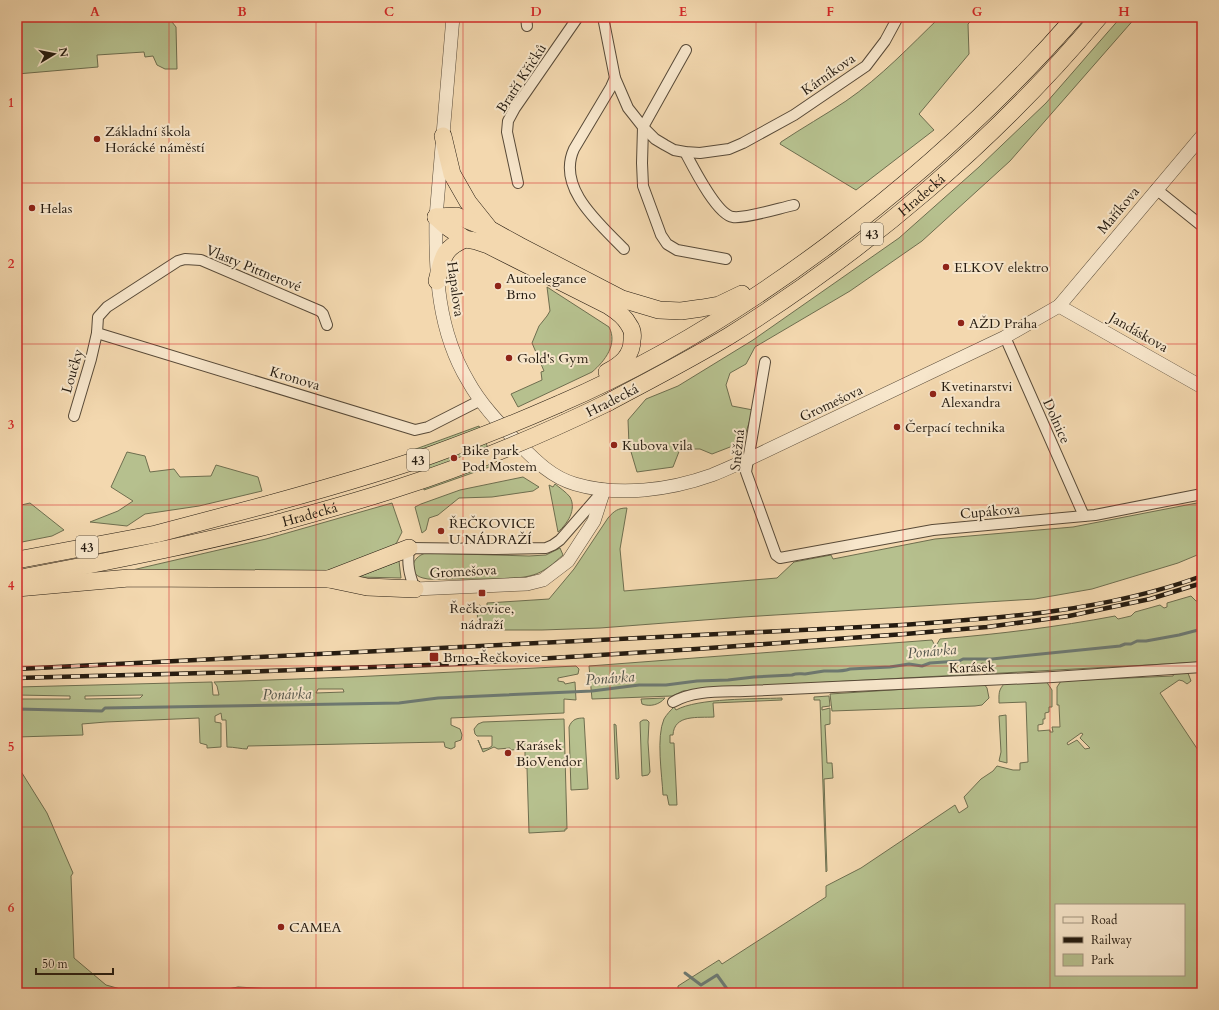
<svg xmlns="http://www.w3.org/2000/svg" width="1219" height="1010" font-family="Cardo,serif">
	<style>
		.green { fill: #b6c08e; stroke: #6e6e4f; fill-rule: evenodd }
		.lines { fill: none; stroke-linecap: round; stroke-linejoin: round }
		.stream { stroke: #6d7972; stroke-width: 3 }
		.minor-casing { stroke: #584a38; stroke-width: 12 }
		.tertiary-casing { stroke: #584a38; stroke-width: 14 }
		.trunk-casing { stroke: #251b10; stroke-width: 18 }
		.minor { stroke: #f7e6cb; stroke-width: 10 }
		.tertiary { stroke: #f7e6cb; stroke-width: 13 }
		.trunk { stroke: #f3d8af; stroke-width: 17 }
		.rail-casing { stroke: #251b10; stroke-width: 4.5 }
		.rail { stroke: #f7e6cb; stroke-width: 3; stroke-dasharray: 9; stroke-linecap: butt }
		.trunk-bridge-casing { stroke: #251b10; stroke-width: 18; stroke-linecap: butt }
		.trunk-bridge { stroke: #f3d8af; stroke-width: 17 }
		.grid { fill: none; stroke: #d62828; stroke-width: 1; stroke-opacity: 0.55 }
		.poi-dot { fill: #8f2418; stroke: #f7e6cb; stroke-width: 1.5 }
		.labels { text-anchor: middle; stroke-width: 4; stroke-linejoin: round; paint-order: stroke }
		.shield { fill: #f7e6cb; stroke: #645848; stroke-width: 1 }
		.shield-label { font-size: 13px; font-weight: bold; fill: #251b10 }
		.street-label { font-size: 14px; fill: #251b10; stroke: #f7e6cb }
		.poi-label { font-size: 14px; fill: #251b10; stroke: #f7e6cb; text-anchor: start }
		.water-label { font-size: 15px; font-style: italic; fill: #4f5249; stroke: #f7e6cb }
		.neatline { fill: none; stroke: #d62828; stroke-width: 1.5 }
		.grid-label { font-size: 13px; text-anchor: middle; font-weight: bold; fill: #d62828 }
	</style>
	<rect width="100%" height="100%" fill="#f3d8af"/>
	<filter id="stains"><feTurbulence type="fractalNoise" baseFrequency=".005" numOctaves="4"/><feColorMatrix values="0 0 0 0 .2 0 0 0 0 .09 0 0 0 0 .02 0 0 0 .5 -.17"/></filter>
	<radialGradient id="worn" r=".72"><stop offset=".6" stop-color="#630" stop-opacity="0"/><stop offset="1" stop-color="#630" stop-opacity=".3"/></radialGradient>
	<g class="green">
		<polygon points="17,17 168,17 176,27 177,69 165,69 157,65 153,56 145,57 144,52 97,55 98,67 17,74"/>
		<path d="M940 17H975L968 24 969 54 919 114 934 130 856 190 780 144 781 142C802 128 825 115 846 101 881 77 910 46 940 17Z"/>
		<polygon points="1121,17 1136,17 1010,161 922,241 850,291 755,347 746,364 730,373 726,385 732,406 753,410 743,442 712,454 700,449 680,449 673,467 637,472 629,445 628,420 646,399 678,386 753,340 899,238 979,167 1046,103"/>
		<path d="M547 287 609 327C618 344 605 361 592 372L518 407 511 394 542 380 541 372 544 371 532 343 539 326 547 316 550 311Z"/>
		<polygon points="479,426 495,465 424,490 413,450"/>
		<polygon points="127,452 145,456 150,472 174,469 180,477 211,476 216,465 258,477 262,491 199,506 145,514 127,526 90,522 118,511 133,501 111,487"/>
		<polygon points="523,477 539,487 533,491 492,497 459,498 438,515 429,518 426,530 422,533 415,507 421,504 460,490"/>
		<path d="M555 484C560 488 566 492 570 497 577 510 567 524 558 532L549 485 553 487Z"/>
		<path d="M1202 502V553L1178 563 1092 589 1035 599 743 617 600 628 542 630H478L477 606 480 605 481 608 487 606V603L549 599 574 569 608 518C614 511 618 508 627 508L620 549 624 591 777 578 794 562 831 555 833 559 935 539 1073 527Z"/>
		<polygon points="30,503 64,530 52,536 17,543 17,506"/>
		<polygon points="392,503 402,532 394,548 336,571 128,571 266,539"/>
		<path d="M560 548 563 555C554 563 544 572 533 575 520 579 506 578 493 579 477 579 461 579 444 579 438 579 429 580 423 578 407 574 411 557 426 553L529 556 546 555Z"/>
		<polygon points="399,561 401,578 358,577"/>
		<path d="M1200 592H1202V662L984 674 988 666 983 663 979 664V674L700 689 683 691 672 696 592 699 589 666 932 640 934 644H937L940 639C999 634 1057 627 1115 616L1118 619 1131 616 1135 612 1160 605 1164 608 1167 607V603L1191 596 1196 601H1198Z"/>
		<path d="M576 666 579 669 578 674 558 678V681L564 682 565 684 575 682 576 700 564 699V713L451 718V725L460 729 462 735 461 740 455 742V747L451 749 445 747 444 742 248 746 247 749C242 749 234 747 227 747L226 720H222L221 713 215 716V722L221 723V747L207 748V745L200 743 199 718 106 722 82 724 83 735 17 737V699H70V696L17 695V687L212 682 213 695H219L217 686 214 682 352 677ZM318 689H343L344 692 316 693ZM143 695 140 698 85 699V696Z"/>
		<path d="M1188 673 1191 681 1187 684 1183 681 1179 680 1160 693 1202 756V993H678V986L719 960 722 964 826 897V886L861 868 955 805 959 813 968 807 964 797 981 779 993 771 997 766 1013 770H1020V763L1028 762 1026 702 999 703C999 694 998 690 1005 683L1046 681 1052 690V707H1049V712L1045 713V719H1043V724L1038 725V731L1050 730V732H1053L1052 727H1060L1059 705H1057V687L1061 681 1173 676 1174 674ZM1081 733 1083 734 1080 738 1090 748 1085 749 1077 740 1068 745 1067 743ZM1056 905H1184V975H1056Z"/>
		<polygon points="984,684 987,688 989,698 982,705 975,706 832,711 830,694"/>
		<polygon points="829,696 830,706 822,707 822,710 830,708 830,724 825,725 827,763 832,763 833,778 824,779 827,871 826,872 820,700 814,700 814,697"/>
		<path d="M665 698C659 705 650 707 642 704L641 699Z"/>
		<path d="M782 698V700L713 703 714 717C698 718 674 714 673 735H670V743H674L677 805H669L667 795H663C662 775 656 737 664 719 667 714 670 711 674 707L676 710C698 698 755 699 782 698Z"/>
		<polygon points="1006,715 1007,763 999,761 1001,752 999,716"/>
		<path d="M584 718 588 789 571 790 569 727C572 719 577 718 584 718Z"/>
		<polygon points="564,719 567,829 565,829 565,831 529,833 527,768 525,768 525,749 510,750 510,748 498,749 494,747 483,752 478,740 482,749 489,748 492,746 492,736 477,736 475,734 474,729 478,724 483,722"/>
		<polygon points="643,720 647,720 649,722 648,742 650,772 648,775 642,776 640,722"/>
		<polygon points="614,724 616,725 619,778 618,779 616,779"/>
		<polygon points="17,765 47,813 73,873 71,876 74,958 106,985 124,990 135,990 135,993 17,993"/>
		<polygon points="238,987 271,989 285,993 207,993"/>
	</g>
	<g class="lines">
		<g class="stream">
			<path d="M17 709 102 711 105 708 399 703 438 698 592 691 639 685H666L697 681 728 680 754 677 792 675C797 673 800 674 805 674 811 673 818 672 824 671 833 671 841 672 850 669L890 667 909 664 922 666 930 663 959 661 963 659H992L1120 646 1125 644H1131L1137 641H1146L1179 635 1202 629"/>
			<polyline points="685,973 701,985 717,975 730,993"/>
		</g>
		<g class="minor-casing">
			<g id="minor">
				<polyline points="526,17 527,26"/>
				<polyline points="603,17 615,78 628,108 643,127 655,139 665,145 674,150 685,152 700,153 729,149 743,143 794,115 844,81 866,66 885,41 898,17"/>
				<polyline points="686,50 643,127 642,163 643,186 661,235 667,244 677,250 726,259"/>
				<path d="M615 78 611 87 574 149C556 188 600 224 624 249"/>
				<path d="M685 152C693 167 717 215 733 217 745 219 780 208 794 205"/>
				<polyline points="518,183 507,132 508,121 515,108 578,17"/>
				<polyline points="1156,189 1202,226"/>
				<polyline points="97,333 415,430 428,427 481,400"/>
				<polyline points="1005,337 1084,516"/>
				<polyline points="765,362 746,472 776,555 780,558 933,530 1095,515 1202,494"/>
				<polyline points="74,416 91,359 97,333 98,317 107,307 178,261 185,259 201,260 320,311 323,314 327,325"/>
				<path d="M415 589C409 574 407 564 409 548L495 549 546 548 553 545 560 540 602 492"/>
				<path d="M673 702C694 690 721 692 745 691L1053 677 1202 667"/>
			</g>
		</g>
		<g class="tertiary-casing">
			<g id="tertiary">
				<path d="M453 17 436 217C435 274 438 331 468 381 480 403 498 422 515 440 533 458 550 477 575 484 619 497 670 490 712 475 725 470 737 464 749 459L1005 337 1059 306 1202 136"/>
				<polyline points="1059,306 1202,387"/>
				<polyline points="415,589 527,584 543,580 568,561 594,521 604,490"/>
			</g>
		</g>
		<g class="trunk-casing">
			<g id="trunk">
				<polyline points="443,136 452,174 468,202 488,227"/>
				<polyline points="436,217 457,216 489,229 518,245 622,299 659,310 681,311 702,308 719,305 742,294"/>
				<path d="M436 217 446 226 465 239 476 241 488 245 609 306C617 311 625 317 629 325 632 329 633 335 632 340 632 356 621 365 607 372"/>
				<path d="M437 281C443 258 442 249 465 239"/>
				<path id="s1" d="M607 403C648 381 689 360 729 336 865 251 996 140 1099 17"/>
				<path d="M559 404C655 363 745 307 828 245 918 177 1001 102 1075 17"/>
				<polyline points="17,560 156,534 273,503"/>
				<path d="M22 578C108 561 194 545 278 523"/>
				<polyline points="329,579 409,548"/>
				<polyline points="17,588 129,578 329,579 367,587 415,589"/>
			</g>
		</g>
		<use href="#minor" class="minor"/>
		<use href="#tertiary" class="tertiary"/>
		<use href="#trunk" class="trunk"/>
		<g class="rail-casing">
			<g id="rail">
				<path d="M17 669 902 625C1004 618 1106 611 1202 576"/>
				<polyline points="17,678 242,672 455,664 696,649 905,634 987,627 1069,616 1150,599 1202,583"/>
			</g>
		</g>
		<use href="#rail" class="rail"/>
		<g class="trunk-bridge-casing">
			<g id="trunk-bridge">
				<path d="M273 503C327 488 381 473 434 454 476 439 518 422 559 404"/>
				<path id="s2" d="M278 523C318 512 359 501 398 488 470 465 539 436 607 403"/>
			</g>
		</g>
		<use href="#trunk-bridge" class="trunk-bridge"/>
	</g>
	<path class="grid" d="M169 17V993M316 17V993M463 17V993M610 17V993M756 17V993M903 17V993M1050 17V993M17 183H1202M17 344H1202M17 505H1202M17 666H1202M17 827H1202"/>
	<g class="poi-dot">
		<circle cx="97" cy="139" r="4"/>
		<circle cx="32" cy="208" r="4"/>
		<circle cx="946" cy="267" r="4"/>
		<circle cx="498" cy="286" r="4"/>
		<circle cx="961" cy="323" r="4"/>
		<circle cx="509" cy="358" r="4"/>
		<circle cx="933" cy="394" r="4"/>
		<circle cx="897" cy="427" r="4"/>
		<circle cx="614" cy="445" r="4"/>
		<circle cx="454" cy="458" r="4"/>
		<circle cx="441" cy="531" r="4"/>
		<rect x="478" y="589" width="8" height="8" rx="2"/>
		<rect x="429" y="652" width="10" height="10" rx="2"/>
		<circle cx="508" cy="753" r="4"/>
		<circle cx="281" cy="927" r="4"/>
	</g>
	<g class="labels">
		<g class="shield">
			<rect x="861" y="223" width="22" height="22" rx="3"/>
			<rect x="407" y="449" width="22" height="22" rx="3"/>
			<rect x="76" y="536" width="22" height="22" rx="3"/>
		</g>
		<g class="shield-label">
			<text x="872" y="239">43</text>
			<text x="418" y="465">43</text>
			<text x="87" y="552">43</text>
		</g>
		<g class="street-label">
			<text transform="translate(828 74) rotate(-35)" y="5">Kárníkova</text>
			<text transform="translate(521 78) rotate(-57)" y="5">Bratří Křičků</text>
			<text dy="5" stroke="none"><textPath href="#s1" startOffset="378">Hradecká</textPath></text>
			<text transform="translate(1118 210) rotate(-50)" y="5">Maříkova</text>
			<text transform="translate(254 268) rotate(22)" y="5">Vlasty Pittnerové</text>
			<text transform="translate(456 289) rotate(82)" y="5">Hapalova</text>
			<text transform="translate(1139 332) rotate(30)" y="5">Jandáskova</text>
			<text transform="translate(72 371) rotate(-74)" y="5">Loučky</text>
			<text transform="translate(295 378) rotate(17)" y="5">Kronova</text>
			<text transform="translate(612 400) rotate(-27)" y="5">Hradecká</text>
			<text transform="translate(831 403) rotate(-25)" y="5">Gromešova</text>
			<text transform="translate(1057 421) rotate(66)" y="5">Dolnice</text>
			<text transform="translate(737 450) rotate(-84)" y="5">Sněžná</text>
			<text transform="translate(990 511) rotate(-5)" y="5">Cupákova</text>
			<text dy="5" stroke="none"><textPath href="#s2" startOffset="33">Hradecká</textPath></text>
			<text transform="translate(463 571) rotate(-3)" y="5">Gromešova</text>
			<text transform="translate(972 667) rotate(-2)" y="5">Karásek</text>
		</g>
		<g class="poi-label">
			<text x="105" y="136">Základní škola<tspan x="105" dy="16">Horácké náměstí</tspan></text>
			<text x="40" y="213">Helas</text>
			<text x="954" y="272">ELKOV elektro</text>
			<text x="506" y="283">Autoelegance<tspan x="506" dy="16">Brno</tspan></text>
			<text x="969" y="328">AŽD Praha</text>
			<text x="517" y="363">Gold's Gym</text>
			<text x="941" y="391">Kvetinarstvi<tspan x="941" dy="16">Alexandra</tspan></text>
			<text x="905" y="432">Čerpací technika</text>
			<text x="622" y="450">Kubova vila</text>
			<text x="462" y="455">Bike park<tspan x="462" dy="16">Pod Mostem</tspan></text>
			<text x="449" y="528">ŘEČKOVICE<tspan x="449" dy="16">U NÁDRAŽÍ</tspan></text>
			<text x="482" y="613" text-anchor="middle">Řečkovice,<tspan x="482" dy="16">nádraží</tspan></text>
			<text x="443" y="662">Brno-Řečkovice</text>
			<text x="516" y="750">Karásek<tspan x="516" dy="16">BioVendor</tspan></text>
			<text x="289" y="932">CAMEA</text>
		</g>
		<g class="water-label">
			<text transform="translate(932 651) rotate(-5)" y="5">Ponávka</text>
			<text transform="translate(610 678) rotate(-4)" y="5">Ponávka</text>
			<text transform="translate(287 694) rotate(-1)" y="5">Ponávka</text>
		</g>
	</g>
	<rect width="1219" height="1010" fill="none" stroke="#f3d8af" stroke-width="44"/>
	<rect x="1055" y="904" width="130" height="72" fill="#f7e6cb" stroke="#a39580"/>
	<rect x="1063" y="917" width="20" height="6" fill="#f7e6cb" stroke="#a39580"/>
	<text x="1091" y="924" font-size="12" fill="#251b10">Road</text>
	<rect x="1063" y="937" width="20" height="6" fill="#251b10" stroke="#a39580"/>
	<text x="1091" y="944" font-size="12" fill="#251b10">Railway</text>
	<rect x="1063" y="954" width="20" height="12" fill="#b6c08e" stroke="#a39580"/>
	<text x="1091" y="964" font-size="12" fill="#251b10">Park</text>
	<g transform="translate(54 54) rotate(80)" stroke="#f7e6cb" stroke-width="3" paint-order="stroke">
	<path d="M0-3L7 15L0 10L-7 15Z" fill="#251b10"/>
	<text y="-6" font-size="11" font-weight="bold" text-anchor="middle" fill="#251b10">N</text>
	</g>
	<path d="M36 968v6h77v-6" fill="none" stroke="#251b10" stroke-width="2"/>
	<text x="42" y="968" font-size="12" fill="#251b10" stroke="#f7e6cb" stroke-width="3" paint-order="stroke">50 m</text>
	<rect x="22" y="22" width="1175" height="966" class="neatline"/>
	<g class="grid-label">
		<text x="95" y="16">A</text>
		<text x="242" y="16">B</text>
		<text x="389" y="16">C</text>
		<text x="536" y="16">D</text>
		<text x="683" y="16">E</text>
		<text x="830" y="16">F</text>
		<text x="977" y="16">G</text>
		<text x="1124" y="16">H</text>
		<text x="11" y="107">1</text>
		<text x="11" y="268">2</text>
		<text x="11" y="429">3</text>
		<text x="11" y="590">4</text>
		<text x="11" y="751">5</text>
		<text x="11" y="912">6</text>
	</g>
	<rect width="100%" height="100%" filter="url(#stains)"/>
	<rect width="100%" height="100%" fill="url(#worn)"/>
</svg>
